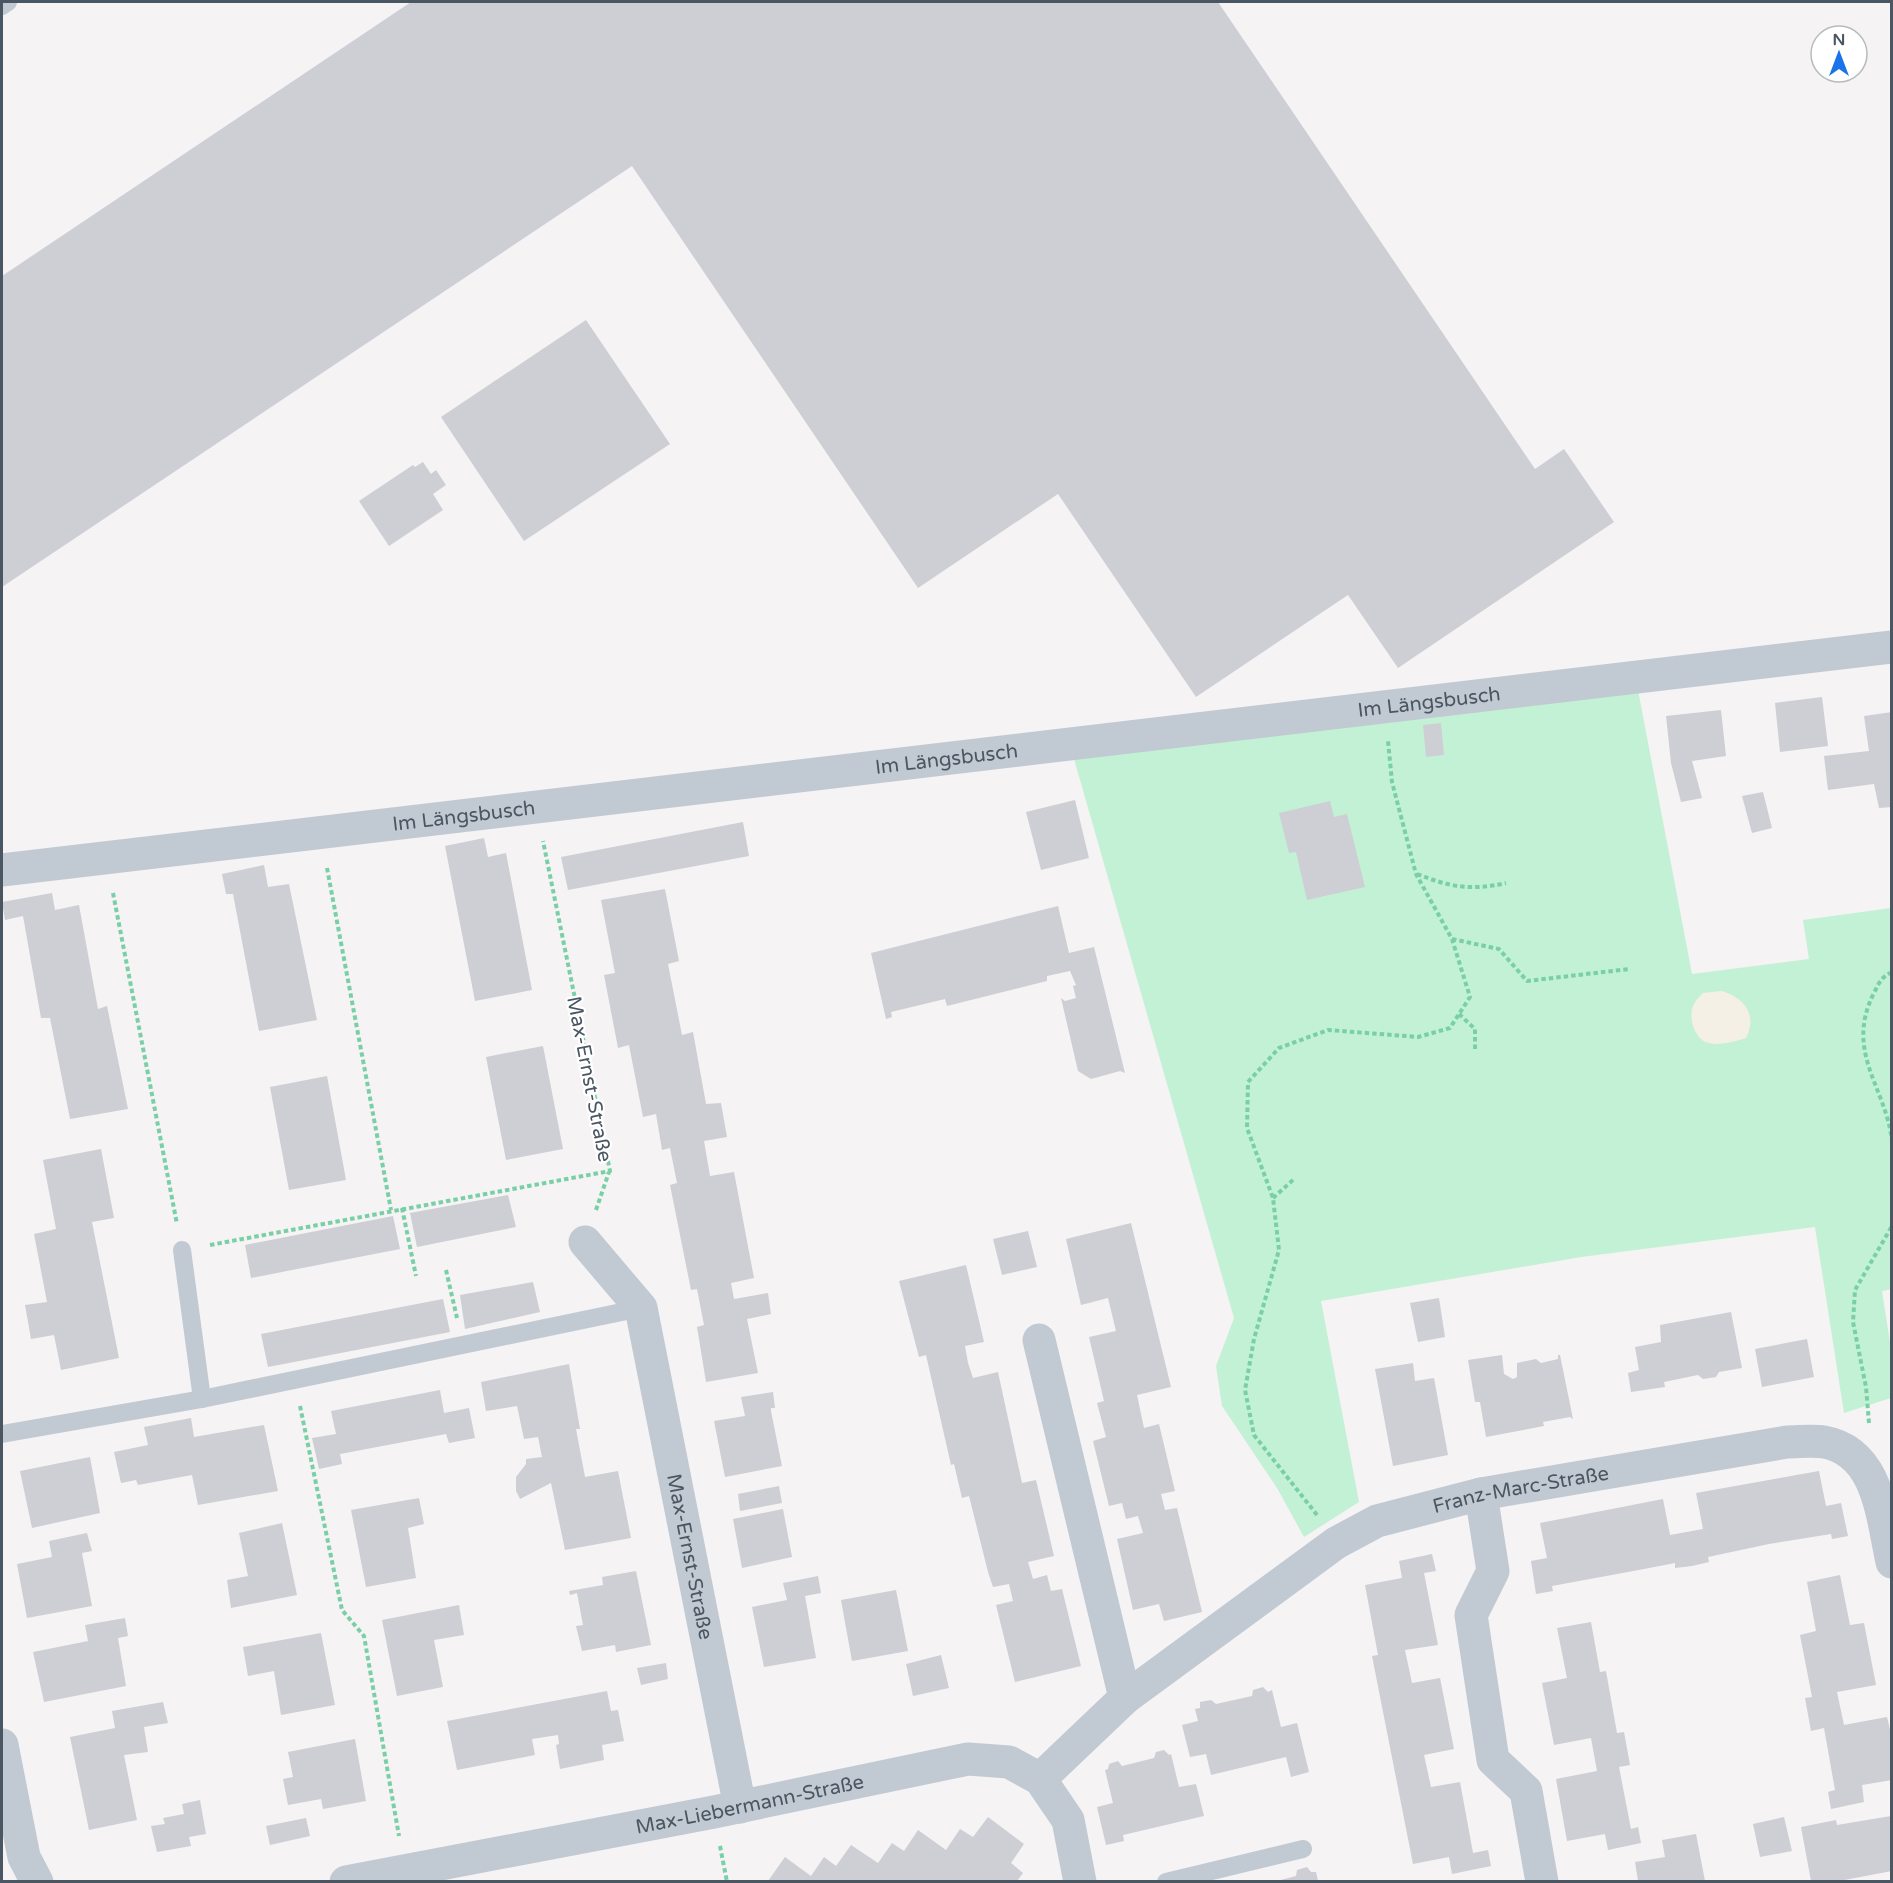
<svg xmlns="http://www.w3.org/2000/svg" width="1893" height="1883" font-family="'Varela Round',sans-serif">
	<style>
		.green { fill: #c3f1d5 }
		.sand { fill: #f5f0e5 }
		.building { fill: #cdcfd5 }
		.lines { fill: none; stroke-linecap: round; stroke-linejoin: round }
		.path { stroke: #7ad0a6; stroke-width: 4; stroke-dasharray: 4.5 3; stroke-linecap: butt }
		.lane { stroke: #c1cad2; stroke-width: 18 }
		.street { stroke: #c1cad2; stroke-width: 33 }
		.labels { text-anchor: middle; stroke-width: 4.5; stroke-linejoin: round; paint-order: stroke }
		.street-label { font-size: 20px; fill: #4a5661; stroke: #fff }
	</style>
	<rect width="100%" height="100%" fill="#f5f3f3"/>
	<polygon class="green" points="1638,690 1692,974 1809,959 1803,920 1891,908 1892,1289 1882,1291 1891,1349 1891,1398 1844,1413 1815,1227 1581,1257 1321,1301 1359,1502 1304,1537 1277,1488 1222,1406 1216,1366 1234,1318 1074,759"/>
	<path class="sand" d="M1721 991C1744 997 1758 1015 1746 1038 1735 1041 1721 1046 1709 1043 1695 1041 1687 1016 1694 1004 1696 1000 1700 996 1703 993Z"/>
	<g class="building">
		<polygon points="411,2 1218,2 1535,469 1564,449 1614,522 1398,668 1348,595 1196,697 1058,494 918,588 632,166 2,587 2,276"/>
		<polygon points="586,320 670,444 524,541 441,417"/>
		<polygon points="423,462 431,474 436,470 446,485 433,494 443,510 389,546 359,501 413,465 415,467"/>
		<polygon points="1822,697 1828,746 1780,752 1775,703"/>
		<polygon points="1721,710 1726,756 1692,761 1702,798 1681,802 1671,763 1666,716"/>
		<polygon points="1892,712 1892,807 1879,808 1874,784 1828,790 1824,756 1869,751 1864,716"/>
		<polygon points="1441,723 1444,755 1426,757 1423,725"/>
		<polygon points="1763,792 1772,828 1752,833 1742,796"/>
		<polygon points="1075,800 1089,858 1041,870 1026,812"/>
		<polygon points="1330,801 1334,817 1347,814 1365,887 1307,900 1296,852 1289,853 1279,813"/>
		<polygon points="743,822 749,856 568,890 561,857"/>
		<polygon points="484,838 488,857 506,853 532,990 475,1001 445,846"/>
		<polygon points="264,865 268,887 289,884 317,1020 259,1031 233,894 226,894 222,874"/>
		<polygon points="665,889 679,961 668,964 682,1035 693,1032 706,1104 721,1103 727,1137 704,1141 710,1176 734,1172 754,1278 731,1283 734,1299 768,1293 771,1314 747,1319 758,1373 706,1382 697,1327 704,1325 697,1289 691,1290 670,1185 677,1183 670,1148 662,1150 656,1114 643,1117 629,1045 618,1048 604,975 615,973 601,900"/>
		<polygon points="52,893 55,910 79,905 98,1009 107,1006 128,1109 70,1119 50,1018 41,1018 23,916 5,920 2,902"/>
		<polygon points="1058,906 1069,953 1094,947 1125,1073 1120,1071 1091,1079 1078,1071 1061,998 1065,1001 1076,998 1073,986 1076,985 1070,971 1047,976 1047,981 947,1006 945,999 891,1012 892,1017 886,1019 871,953"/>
		<polygon points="543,1046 563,1149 506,1160 486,1057"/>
		<polygon points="327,1076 346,1180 289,1190 270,1087"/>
		<polygon points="101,1149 114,1218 92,1222 119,1358 61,1370 54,1335 31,1339 25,1305 47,1302 34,1234 56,1229 43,1160"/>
		<polygon points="508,1195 516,1227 417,1247 410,1213"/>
		<polygon points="393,1216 400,1249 251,1278 245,1245"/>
		<polygon points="1131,1223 1171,1387 1137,1395 1144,1428 1159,1424 1175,1491 1161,1494 1165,1510 1177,1508 1202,1612 1164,1621 1159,1604 1133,1610 1117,1539 1143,1533 1138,1516 1126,1519 1122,1503 1109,1506 1093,1441 1106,1437 1097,1403 1104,1401 1089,1337 1116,1331 1108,1298 1081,1305 1066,1239"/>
		<polygon points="1028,1231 1037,1267 1002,1275 993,1239"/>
		<polygon points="966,1265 984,1342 965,1346 968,1363 973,1378 998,1372 1022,1483 1036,1480 1054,1556 1028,1562 1033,1579 1047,1575 1051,1591 1062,1589 1081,1666 1015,1682 996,1605 1013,1601 1009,1584 993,1587 988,1572 969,1496 962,1498 954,1464 951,1465 926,1355 919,1357 899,1281"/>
		<polygon points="533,1282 540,1312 465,1329 460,1295"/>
		<polygon points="1439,1298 1445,1337 1418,1342 1410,1303"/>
		<polygon points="443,1299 450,1332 268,1367 261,1334"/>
		<polygon points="1731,1312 1742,1368 1719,1372 1716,1377 1703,1379 1698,1375 1664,1382 1665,1387 1631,1392 1628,1373 1639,1370 1635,1347 1661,1342 1660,1325"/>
		<polygon points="1807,1339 1814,1377 1762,1387 1755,1349"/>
		<polygon points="1502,1355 1504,1374 1513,1379 1517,1377 1517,1363 1536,1359 1541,1363 1558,1359 1558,1355 1560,1355 1573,1419 1570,1417 1543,1422 1544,1426 1486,1437 1480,1402 1475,1402 1468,1360"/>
		<polygon points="1413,1363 1415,1381 1434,1378 1448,1455 1393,1466 1375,1369"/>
		<polygon points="569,1364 580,1429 576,1429 585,1477 618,1471 631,1538 565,1550 551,1483 520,1499 516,1491 516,1477 526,1464 526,1459 542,1457 538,1437 524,1439 517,1406 486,1411 481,1382"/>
		<polygon points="440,1390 444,1413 469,1408 475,1438 449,1443 446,1434 340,1454 342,1464 319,1469 312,1438 336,1434 331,1411"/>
		<polygon points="773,1392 775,1408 771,1408 771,1411 782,1466 725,1477 714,1421 745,1416 741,1397"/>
		<polygon points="191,1418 194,1437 264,1425 278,1491 198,1505 192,1475 138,1485 136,1480 121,1483 114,1452 148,1445 144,1427"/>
		<polygon points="90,1457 100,1513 32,1528 20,1471"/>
		<polygon points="1819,1471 1826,1506 1841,1503 1848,1536 1832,1539 1831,1534 1769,1544 1708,1557 1709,1562 1692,1566 1675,1568 1675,1563 1644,1569 1552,1586 1553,1591 1536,1594 1531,1561 1547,1558 1540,1523 1663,1499 1670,1535 1703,1529 1696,1493"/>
		<polygon points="779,1486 782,1503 740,1511 738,1494"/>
		<polygon points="419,1498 424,1524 408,1528 416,1578 366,1587 351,1510"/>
		<polygon points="783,1509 792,1557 742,1568 733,1519"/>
		<polygon points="282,1523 297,1595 231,1608 227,1580 248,1576 239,1533"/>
		<polygon points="87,1533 92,1551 82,1553 92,1606 27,1618 17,1564 52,1557 49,1541"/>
		<polygon points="1432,1554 1436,1571 1424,1573 1438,1645 1405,1650 1412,1683 1440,1678 1454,1749 1424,1755 1431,1787 1460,1782 1473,1853 1488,1850 1491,1866 1452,1874 1449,1857 1413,1864 1372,1656 1378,1655 1365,1585 1402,1578 1399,1561"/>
		<polygon points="636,1571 651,1645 616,1652 615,1645 582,1651 576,1626 583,1625 577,1593 570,1595 569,1591 603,1585 602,1577"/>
		<polygon points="1840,1575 1850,1625 1864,1623 1876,1685 1837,1692 1844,1725 1887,1717 1892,1738 1892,1780 1862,1785 1864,1802 1831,1809 1828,1792 1835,1790 1824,1728 1811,1731 1805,1698 1812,1697 1800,1635 1816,1631 1807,1582"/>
		<polygon points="818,1576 821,1593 805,1596 816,1658 764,1667 752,1607 787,1600 783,1583"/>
		<polygon points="896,1590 908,1651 852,1661 841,1600"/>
		<polygon points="459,1605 464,1635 434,1640 443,1687 397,1696 382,1620"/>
		<polygon points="125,1618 128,1636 118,1638 126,1686 44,1702 33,1652 88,1641 85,1625"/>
		<polygon points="1591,1622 1600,1672 1606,1671 1617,1733 1624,1732 1630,1765 1619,1767 1631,1829 1638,1827 1641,1843 1608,1850 1605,1834 1567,1841 1556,1779 1597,1771 1591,1738 1554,1745 1542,1683 1567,1678 1557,1628"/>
		<polygon points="321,1633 335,1705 281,1715 274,1671 248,1676 243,1647"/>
		<polygon points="941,1655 949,1688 913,1696 906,1664"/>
		<polygon points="666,1663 668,1679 641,1685 637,1668"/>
		<polygon points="1263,1687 1268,1692 1272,1690 1281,1727 1297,1723 1309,1772 1291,1777 1286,1757 1211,1775 1206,1754 1190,1757 1182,1725 1198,1721 1195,1709 1200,1708 1200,1702 1211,1700 1216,1704 1252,1696 1253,1690"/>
		<polygon points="607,1691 611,1711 618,1710 624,1741 602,1745 604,1760 560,1769 556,1745 559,1744 558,1735 532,1739 535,1755 457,1770 447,1721"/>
		<polygon points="163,1702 168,1723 144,1727 148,1752 124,1755 137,1820 89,1830 70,1737 115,1728 112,1711"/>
		<polygon points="355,1739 366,1801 323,1809 321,1799 288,1805 283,1779 293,1777 288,1752"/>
		<polygon points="1164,1750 1169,1755 1171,1754 1179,1787 1196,1784 1204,1816 1123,1835 1124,1841 1106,1845 1097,1807 1113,1803 1105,1770 1108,1769 1109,1764 1118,1761 1122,1766 1154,1758 1156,1752"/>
		<polygon points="200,1800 206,1834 189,1837 191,1846 157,1852 151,1826 165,1824 163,1818 184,1814 182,1804"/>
		<polygon points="1891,1816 1892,1871 1839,1881 1811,1881 1801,1827 1836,1820 1837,1825"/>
		<polygon points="988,1817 1024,1844 1011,1863 1023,1873 1017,1881 768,1881 785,1857 811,1876 824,1857 836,1866 851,1845 878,1863 892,1843 904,1851 918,1830 946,1850 960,1829 973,1837"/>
		<polygon points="1784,1817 1792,1851 1760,1857 1753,1824"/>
		<polygon points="306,1818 310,1836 270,1845 266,1826"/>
		<polygon points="1696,1834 1705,1881 1638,1881 1635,1862 1665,1857 1662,1840"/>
		<polygon points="1307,1867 1311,1872 1316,1872 1318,1881 1277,1881 1296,1876 1297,1870"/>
	</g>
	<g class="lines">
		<g class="path">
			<polyline points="327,868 391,1210"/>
			<path d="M1417 874C1450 887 1471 891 1506 883"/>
			<polyline points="113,893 177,1224"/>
			<polyline points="1452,939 1499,949 1527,981 1629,969"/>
			<path d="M1892 972C1881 977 1879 983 1874 993 1844 1052 1886 1087 1892 1141"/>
			<polyline points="1459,1014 1475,1029 1475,1051"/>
			<polyline points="1273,1198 1294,1179"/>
			<polyline points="402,1208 416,1276"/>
			<polyline points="596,1210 609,1172"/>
			<polyline points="210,1245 610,1171 543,841"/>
			<polyline points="446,1270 457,1318"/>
			<polyline points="300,1406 342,1610 364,1636 399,1836"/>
			<polyline points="1869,1423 1866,1387 1853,1322 1855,1290 1892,1226"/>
			<polyline points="1317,1515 1254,1435 1245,1390 1254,1339 1279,1250 1273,1198 1247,1128 1248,1082 1279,1048 1328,1030 1418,1037 1450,1028 1470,997 1452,939 1416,874 1392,782 1388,741"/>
			<polyline points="720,1846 727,1882"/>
		</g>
		<g class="lane">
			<polyline points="2,6 8,2"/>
			<polyline points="202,1399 641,1308"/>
			<polyline points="2,1434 202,1399 182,1250"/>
			<polyline points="1166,1882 1303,1849"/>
		</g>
		<g class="street">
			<path id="s1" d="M2 870 1892 647"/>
			<path id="s2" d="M585 1242 641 1308 740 1807"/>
			<polyline points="1039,1340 1125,1698"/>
			<polyline points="1481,1494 1493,1571 1471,1615 1493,1760 1526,1791 1542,1882"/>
			<polyline points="2,1745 24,1857 37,1882"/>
			<path id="s3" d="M1040 1779 1125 1698 1336 1543 1377 1521 1481 1494 1787 1442C1798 1442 1812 1440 1824 1442 1879 1452 1882 1517 1892 1562"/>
			<path id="s4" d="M346 1882 714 1812 968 1759 1009 1762 1040 1779 1068 1820 1080 1882"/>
		</g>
	</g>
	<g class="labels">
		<g class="street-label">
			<text dy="7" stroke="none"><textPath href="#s1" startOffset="1437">Im Längsbusch</textPath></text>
			<text dy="7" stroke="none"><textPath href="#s1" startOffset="951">Im Längsbusch</textPath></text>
			<text dy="7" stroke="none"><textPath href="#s1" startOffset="465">Im Längsbusch</textPath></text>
			<text transform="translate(590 1079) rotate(79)" y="7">Max-Ernst-Straße</text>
			<text dy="7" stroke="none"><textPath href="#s3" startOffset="573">Franz-Marc-Straße</textPath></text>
			<text dy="7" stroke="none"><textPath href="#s2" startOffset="340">Max-Ernst-Straße</textPath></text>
			<text dy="7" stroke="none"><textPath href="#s4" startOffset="411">Max-Liebermann-Straße</textPath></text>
		</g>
	</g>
	<rect width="1893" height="1883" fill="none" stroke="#4a5661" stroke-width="6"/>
	<g transform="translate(1839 54)"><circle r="28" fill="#ffffff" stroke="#b7bbc0" stroke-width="1.5"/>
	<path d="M0-4.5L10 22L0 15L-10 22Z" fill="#1a73e8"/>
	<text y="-9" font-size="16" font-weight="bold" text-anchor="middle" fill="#4a5661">N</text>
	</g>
</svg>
